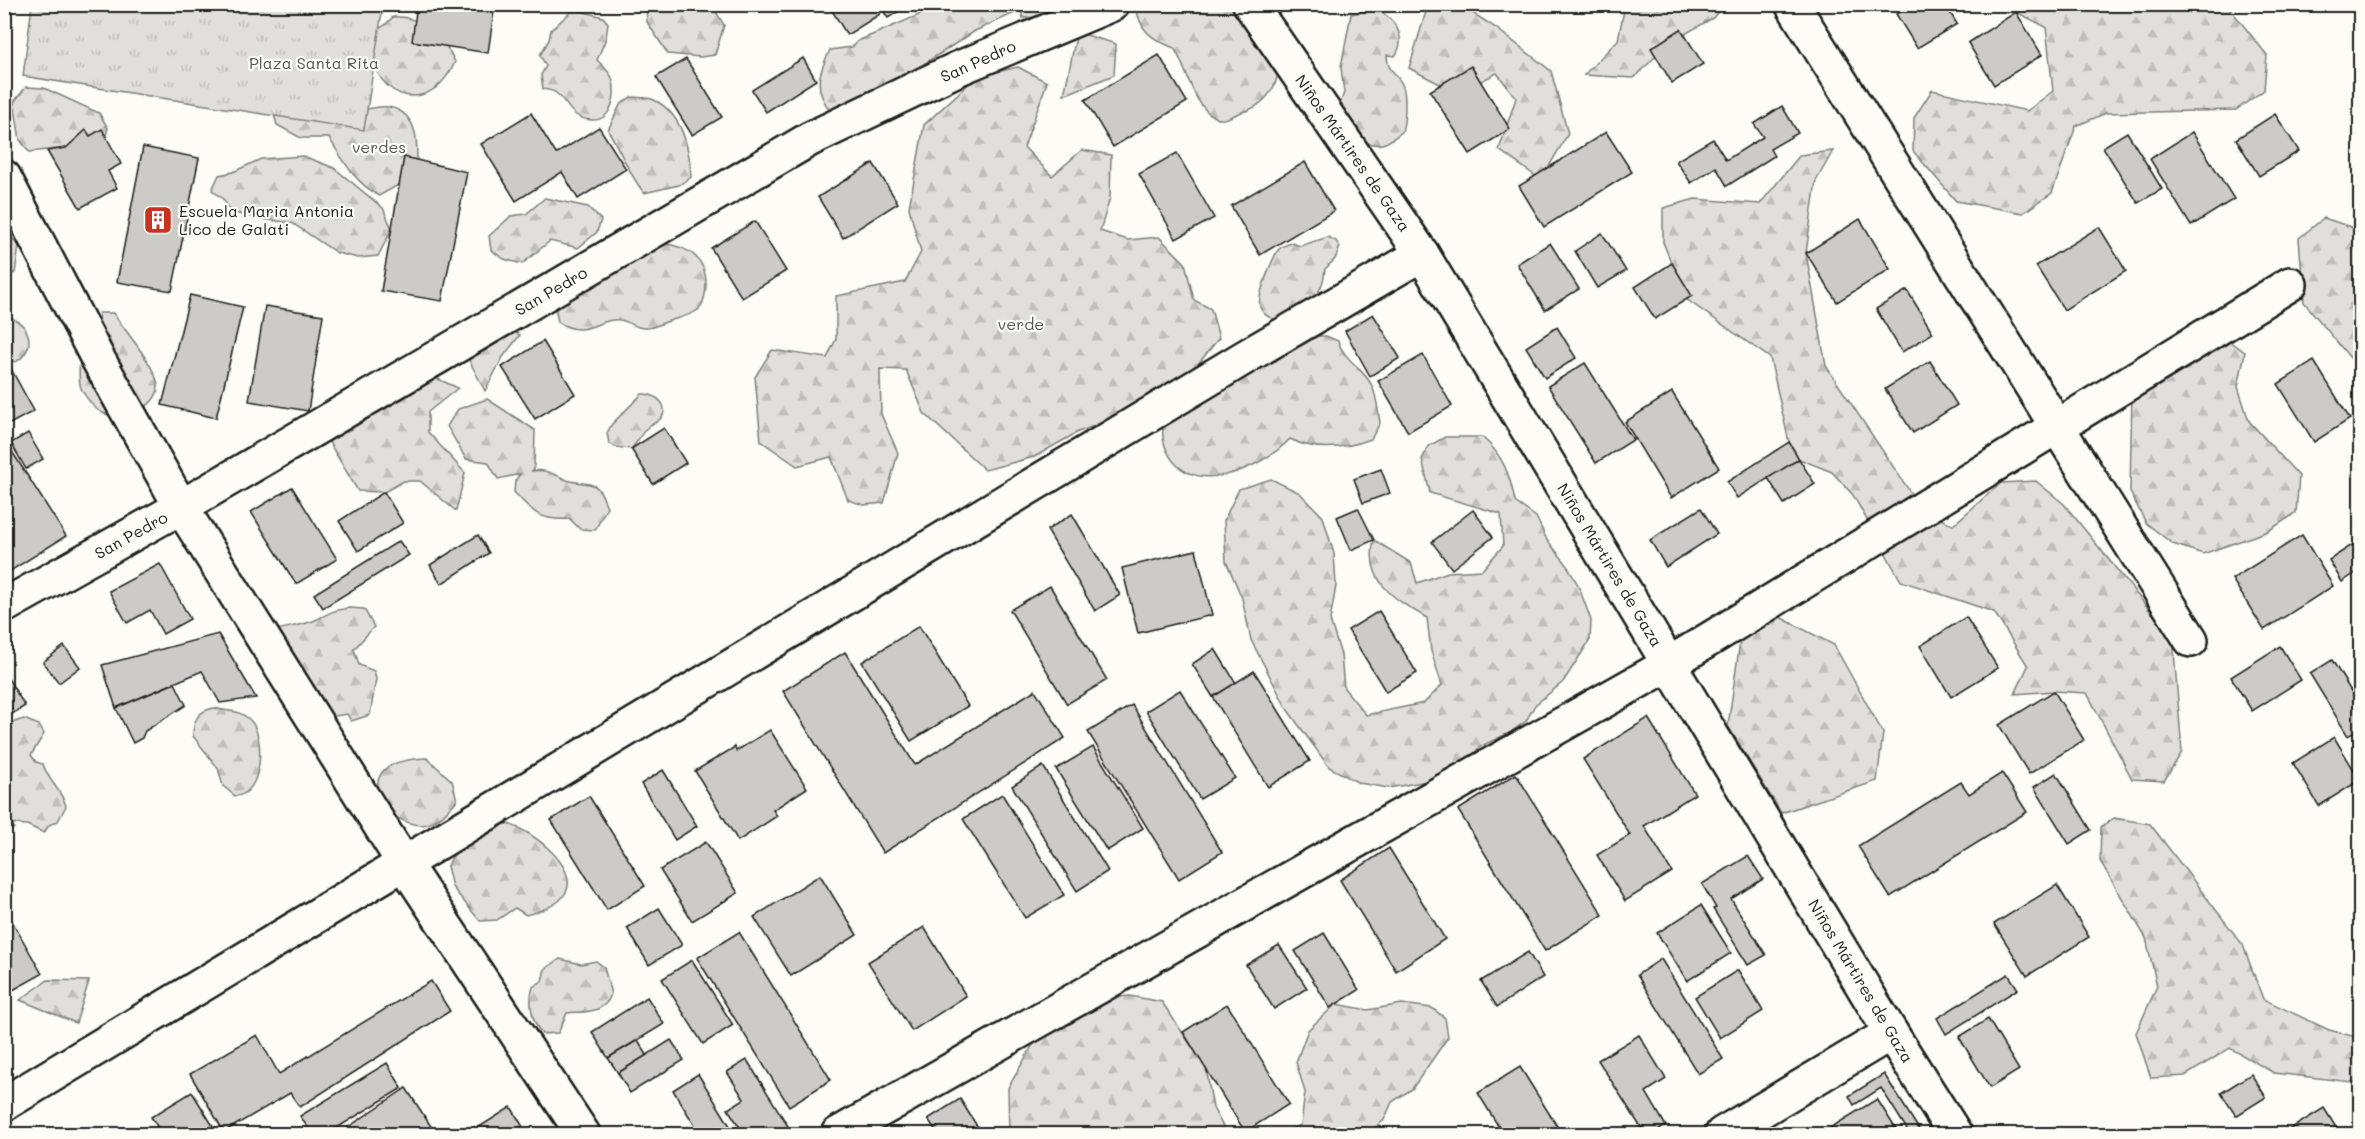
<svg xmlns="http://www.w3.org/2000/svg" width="2365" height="1139" font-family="Mali,sans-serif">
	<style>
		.forest { fill: url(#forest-firs); stroke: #7e7e7c; stroke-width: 1.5 }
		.park { fill: url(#park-tufts); stroke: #7e7e7c; stroke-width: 1.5 }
		.building { fill: #cccbc8; stroke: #1c1c1c; stroke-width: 1.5 }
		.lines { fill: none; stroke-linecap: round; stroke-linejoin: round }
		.minor-casing { stroke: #1c1c1c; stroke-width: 38 }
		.major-casing { stroke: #1c1c1c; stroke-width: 38 }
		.minor { stroke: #fdfcf7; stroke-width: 33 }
		.major { stroke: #fdfcf7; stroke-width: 33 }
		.labels { text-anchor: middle; stroke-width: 4.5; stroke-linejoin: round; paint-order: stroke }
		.street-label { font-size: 16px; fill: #1c1c1c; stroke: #fdfcf7 }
		.park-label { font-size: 16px; fill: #575655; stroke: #fdfcf7 }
		.poi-label { font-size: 16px; fill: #1c1c1c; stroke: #fdfcf7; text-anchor: start }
	</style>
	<defs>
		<pattern id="forest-firs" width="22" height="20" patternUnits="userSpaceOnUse" patternTransform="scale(1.5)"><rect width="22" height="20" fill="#e0dfdb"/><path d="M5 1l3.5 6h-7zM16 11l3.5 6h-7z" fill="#c0bfbb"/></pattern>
		<pattern id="park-tufts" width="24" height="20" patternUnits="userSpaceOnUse" patternTransform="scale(1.5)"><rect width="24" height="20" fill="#e0dfdb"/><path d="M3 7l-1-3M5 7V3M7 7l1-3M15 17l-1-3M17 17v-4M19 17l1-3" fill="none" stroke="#c0bfbb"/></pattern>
	</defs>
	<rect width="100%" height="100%" fill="#fdfcf7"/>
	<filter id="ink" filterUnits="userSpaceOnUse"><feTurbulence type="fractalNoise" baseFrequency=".0167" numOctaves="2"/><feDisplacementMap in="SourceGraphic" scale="12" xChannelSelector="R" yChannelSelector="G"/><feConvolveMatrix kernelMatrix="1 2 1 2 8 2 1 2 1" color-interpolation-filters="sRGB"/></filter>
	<g filter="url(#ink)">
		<g class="forest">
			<polygon points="1459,4 1496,28 1551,71 1568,134 1541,180 1499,150 1516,98 1497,73 1457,93 1409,68 1428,5"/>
			<polygon points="646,5 712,5 724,25 715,55 700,57 668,54 647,22"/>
			<path d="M926 5H1050V9L1036 17 1023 18 1021 10 975 31 891 85 831 112C813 89 818 74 830 50L852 47 858 41 919 15Z"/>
			<path d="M1135 5H1255C1260 18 1278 57 1278 69 1278 89 1261 108 1242 112 1235 114 1224 122 1216 118 1192 106 1188 69 1174 48 1149 38 1141 31 1135 5Z"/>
			<polygon points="1657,5 1723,5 1713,18 1669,43 1634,78 1584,75 1618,40 1624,10 1656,7"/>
			<polygon points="2015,5 2227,5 2267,55 2264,90 2236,110 2106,113 2076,126 2052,193 2023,213 1956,201 1913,151 1914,118 1932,90 2027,111 2053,91 2046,27 2016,12"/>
			<path d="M574 9 603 17 608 23 606 38 597 60C602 65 609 71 612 78 617 93 613 122 591 120 569 118 569 103 556 93 553 90 547 90 543 89L541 75 546 66 540 55 549 40 551 30Z"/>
			<path d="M1375 9C1394 17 1408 37 1395 56L1387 55C1388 73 1394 69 1402 84 1407 95 1405 121 1402 132 1384 145 1384 147 1361 142L1341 117 1340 103 1344 93 1341 67 1351 14Z"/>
			<path d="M393 17C419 15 445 38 455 62 427 123 365 95 370 33L384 26Z"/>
			<polygon points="1077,32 1116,44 1114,75 1064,95"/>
			<polygon points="1018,67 1047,82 1024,147 1052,176 1082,150 1111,155 1110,198 1100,231 1128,240 1159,237 1185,263 1194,300 1211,309 1219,338 1194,369 1121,416 1078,432 1034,457 985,470 924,413 906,370 880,369 881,414 898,453 884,503 864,505 848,500 831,457 797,466 761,441 755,377 772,350 827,358 836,339 836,296 905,282 921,252 909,208 924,125 976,77"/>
			<polygon points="26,87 44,88 99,113 108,128 103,146 83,152 66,148 29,152 20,140 14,102"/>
			<path d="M631 97C638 98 648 97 654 100 682 113 690 149 691 177L679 185 644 193C629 174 620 150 608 130L620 105Z"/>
			<path d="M270 100C298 103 327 107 356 110 367 111 377 105 388 107 421 112 418 150 416 175L379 196C355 182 344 162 329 138H301L277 125Z"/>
			<polygon points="1833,151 1816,181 1806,253 1826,366 1922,510 1953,525 2001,483 2036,481 2064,504 2173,639 2182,752 2164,781 2132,779 2087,693 2054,691 2015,694 2028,666 1994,612 1901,581 1853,495 1832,472 1799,459 1789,442 1770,358 1686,299 1663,242 1663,208 1695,199 1760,204 1800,155"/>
			<polygon points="303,156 334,168 383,208 392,229 378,256 358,258 337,253 292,223 261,219 230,212 224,200 212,190 219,175 233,172 261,159"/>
			<polygon points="545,198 588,207 601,220 597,232 578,248 550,241 522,264 504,259 491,250 489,236 511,216 526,214"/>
			<polygon points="2324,218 2360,230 2360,370 2304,302 2299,238"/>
			<polygon points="5,230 19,246 15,273 5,277"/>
			<path d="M1328 237 1336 241 1340 247 1335 259 1325 269C1323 301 1303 307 1278 321 1270 318 1263 315 1260 307 1256 298 1273 257 1279 249 1282 246 1288 244 1292 243L1300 246Z"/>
			<path d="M652 243C680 243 706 253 706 284 706 292 704 304 698 310 689 316 682 317 672 320 664 322 654 328 646 328 636 329 629 321 620 320 599 317 586 340 558 322L555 306Z"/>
			<path d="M99 313H113C124 329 158 369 158 387 157 409 121 422 103 413 95 410 86 398 82 390 77 382 80 364 80 354L96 342Z"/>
			<path d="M10 317C32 327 36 348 16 362L5 359 4 319Z"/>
			<polygon points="501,326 520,335 503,357 485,391 468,358"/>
			<polygon points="2218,334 2245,352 2238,387 2249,421 2299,476 2296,513 2268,531 2203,554 2173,544 2146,523 2130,492 2132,391"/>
			<path d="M1308 336H1326L1338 341C1343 359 1365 370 1372 386 1377 397 1378 411 1380 423L1371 439C1344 449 1316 452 1290 439 1261 469 1186 503 1165 446 1159 430 1166 411 1169 396Z"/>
			<polygon points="429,375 458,388 428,412 428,432 465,473 456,511 420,481 404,481 384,492 358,491 323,432"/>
			<path d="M642 394C657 393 673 408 658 421 656 423 652 423 649 426 642 431 638 442 631 449L615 447 609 443 607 433 612 424Z"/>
			<path d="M487 399 535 430 534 470 531 471C547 469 553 474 567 480 575 483 587 482 595 486 602 490 604 501 607 507L595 530 580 529 570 519C541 521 533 513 514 492L515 481 520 474 498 479 488 462 466 459 447 426 458 409Z"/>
			<path d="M1445 437H1482C1503 455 1510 475 1515 502L1536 517 1547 540 1565 562 1578 585 1591 620 1590 640 1563 682 1535 705 1526 721 1509 733 1481 746 1462 765 1438 779 1389 788 1359 783 1329 767 1287 709 1251 640 1242 598 1226 561 1224 520 1239 489 1271 479 1300 493 1323 517 1334 554 1336 586 1330 620 1341 655 1344 688 1366 715 1424 703 1442 685 1431 651 1427 618C1395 600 1364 581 1374 540L1411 563 1417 583 1448 572 1482 570 1503 546 1501 514 1430 493 1422 459 1429 446Z"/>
			<path d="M349 608 364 609 374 627 354 649 359 665 374 671 376 679 370 715 351 721 347 714 323 718 271 632C285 627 300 626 313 621 330 614 328 611 349 608Z"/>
			<polygon points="1774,614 1834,645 1883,733 1877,781 1781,813 1728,726 1742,627"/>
			<path d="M215 708C228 713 238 708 250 720 266 736 263 796 235 796L223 786 218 768 193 736C193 719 199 710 215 708Z"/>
			<path d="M24 719 39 725 44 734 31 755 36 762 43 764C48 781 61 789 66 806L58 821 49 825 44 833 27 825 5 823 4 725Z"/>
			<path d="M427 758 452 781 457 800C427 836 417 827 380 810 369 769 388 760 427 758Z"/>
			<polygon points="2114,818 2150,824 2243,945 2263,999 2329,1030 2360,1038 2360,1083 2274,1073 2230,1048 2185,1076 2151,1078 2136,1033 2157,986 2146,938 2100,861 2101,827"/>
			<path d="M502 823C526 825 580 866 566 892 559 906 540 911 526 915L515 908 497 920 480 921 452 887 447 866 460 844Z"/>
			<path d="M560 959 581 964 596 961 604 967 611 994C604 1015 584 1011 567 1013L558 1033 542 1034C532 1023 528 1001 533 987L542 981 545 969Z"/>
			<polygon points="48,980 89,981 76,1023 20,1000"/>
			<polygon points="1130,996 1162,1002 1206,1068 1213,1108 1227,1134 1009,1134 1008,1088 1042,1029 1097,999"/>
			<polygon points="1336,1004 1368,1010 1402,1004 1432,1008 1445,1018 1448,1037 1412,1089 1392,1102 1384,1120 1368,1134 1280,1134 1301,1125 1305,1092 1296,1062 1308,1030"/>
		</g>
		<polygon class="park" points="32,5 383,5 364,130 23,76"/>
		<g class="building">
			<polygon points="417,4 495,4 488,53 412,41"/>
			<polygon points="828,4 874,4 880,14 847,35"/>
			<polygon points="879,4 910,4 888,18"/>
			<polygon points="1912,4 1945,4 1957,24 1917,48 1896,14"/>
			<polygon points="2016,12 2042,55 1994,85 1968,43"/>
			<polygon points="1681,29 1703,64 1672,83 1651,48"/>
			<polygon points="1159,55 1187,102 1113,147 1085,100"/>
			<polygon points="803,58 816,80 766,112 752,90"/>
			<polygon points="686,59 722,117 692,135 656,77"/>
			<polygon points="1471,66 1510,129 1470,154 1430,91"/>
			<polygon points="1782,106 1798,133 1770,149 1774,156 1727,186 1716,167 1691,183 1676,161 1713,139 1726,160 1763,137 1754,124"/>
			<polygon points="531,113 556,154 599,127 626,169 578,199 562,172 516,201 481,144"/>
			<polygon points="2275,114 2299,151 2259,176 2236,139"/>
			<polygon points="102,129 121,164 108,171 117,188 80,208 47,151 66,148 86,130 90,136"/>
			<polygon points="1606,132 1632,172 1544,227 1519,186"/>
			<polygon points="2127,132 2162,189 2138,203 2103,147"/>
			<polygon points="2192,132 2234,199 2191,226 2150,159"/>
			<polygon points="143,147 199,158 172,291 117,282"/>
			<polygon points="1177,153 1214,218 1176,239 1139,174"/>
			<polygon points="404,157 467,172 442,301 381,291"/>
			<polygon points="1305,162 1334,211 1260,255 1231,206"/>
			<polygon points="873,163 898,203 843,238 818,197"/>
			<polygon points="1860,219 1890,269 1837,302 1806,253"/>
			<polygon points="755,221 786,271 742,298 711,248"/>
			<polygon points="2099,227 2126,271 2064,310 2036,266"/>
			<polygon points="1602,233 1626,271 1597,288 1575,251"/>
			<polygon points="1550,243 1579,289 1545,310 1517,264"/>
			<polygon points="1672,263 1692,296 1655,319 1635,287"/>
			<polygon points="1907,290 1933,333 1902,352 1876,309"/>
			<polygon points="190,295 243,307 216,418 162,405"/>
			<polygon points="265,306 323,315 308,411 249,401"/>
			<polygon points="1373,314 1400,358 1370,376 1345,331"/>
			<polygon points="1557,327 1576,358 1545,378 1526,347"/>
			<polygon points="543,341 575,394 535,419 502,367"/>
			<polygon points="1423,355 1452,406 1408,432 1378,381"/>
			<polygon points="4,356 34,411 4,427"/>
			<polygon points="1930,361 1957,405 1913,433 1885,389"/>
			<polygon points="2314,361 2350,419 2314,442 2278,384"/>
			<polygon points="1585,363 1633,440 1596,463 1548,386"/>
			<polygon points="1672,392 1719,468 1671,498 1625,422"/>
			<polygon points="664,428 686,463 653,484 631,449"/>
			<polygon points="28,433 43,459 26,469 11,443"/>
			<polygon points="4,439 66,536 4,575"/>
			<polygon points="1789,442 1799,459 1737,498 1727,482"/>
			<polygon points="1799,459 1815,484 1784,504 1768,478"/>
			<polygon points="1381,469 1390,493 1363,503 1354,479"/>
			<polygon points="292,487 337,559 296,584 251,512"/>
			<polygon points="384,492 403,523 358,551 339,521"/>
			<polygon points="1358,508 1374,540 1351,550 1337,517"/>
			<polygon points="1701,508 1717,534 1666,567 1650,540"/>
			<polygon points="1473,510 1493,537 1452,569 1432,542"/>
			<polygon points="1072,514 1120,595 1095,611 1047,530"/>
			<polygon points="478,535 489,553 441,584 430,565"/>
			<polygon points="2302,535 2333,586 2264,630 2232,579"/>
			<polygon points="2360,540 2360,570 2342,582 2329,560"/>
			<polygon points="399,541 409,555 323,608 314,594"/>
			<polygon points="1196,550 1212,615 1138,633 1122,568"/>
			<polygon points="160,564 190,619 163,634 150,610 127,623 109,591"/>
			<polygon points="1050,586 1107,680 1067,704 1010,610"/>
			<polygon points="1379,611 1417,673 1386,692 1348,630"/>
			<polygon points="1966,617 1998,668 1951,697 1920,646"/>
			<polygon points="919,626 968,706 911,741 862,662"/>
			<polygon points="218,634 256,698 220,703 202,671 116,708 102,665"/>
			<polygon points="64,646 80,667 59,683 43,662"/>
			<polygon points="2280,646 2301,680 2252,711 2231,677"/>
			<polygon points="1215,649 1236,683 1213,697 1192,664"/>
			<polygon points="845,652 915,765 1035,690 1065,738 883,853 783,691"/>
			<polygon points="2332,660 2360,706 2360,728 2348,736 2310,674"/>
			<polygon points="1254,671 1310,761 1268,787 1213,697"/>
			<polygon points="4,672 25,706 4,719"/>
			<polygon points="175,683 186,705 145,731 142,738 133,743 116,708"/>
			<polygon points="1180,690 1235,778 1200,799 1146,711"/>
			<polygon points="2054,691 2084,740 2029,774 1999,725"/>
			<polygon points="1132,705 1222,852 1179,879 1088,732"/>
			<polygon points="1648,718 1695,794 1644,826 1672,872 1625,901 1597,855 1630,835 1583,759"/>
			<polygon points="770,730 807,788 773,810 777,816 738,841 695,771 735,747 736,751"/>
			<polygon points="2334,737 2360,780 2319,806 2293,763"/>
			<polygon points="1093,747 1143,828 1107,851 1056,769"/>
			<polygon points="1043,766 1108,871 1077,891 1012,786"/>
			<polygon points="663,770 697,826 675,840 641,784"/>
			<polygon points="2002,773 2027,812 1890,897 1858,846 1961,782 1969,794"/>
			<polygon points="2056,773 2091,830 2069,844 2034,787"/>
			<polygon points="1516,774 1603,915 1545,951 1458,810"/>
			<polygon points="1002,794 1064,895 1025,918 963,819"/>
			<polygon points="589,796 645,886 607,910 551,820"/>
			<polygon points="4,811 14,828 4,834"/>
			<polygon points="706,842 738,893 692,921 660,870"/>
			<polygon points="1389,848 1445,939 1396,971 1340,880"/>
			<polygon points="1748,856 1763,879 1731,899 1766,955 1748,965 1713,909 1716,908 1702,884"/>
			<polygon points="820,875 857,935 791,976 754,917"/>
			<polygon points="2057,885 2089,937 2027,976 1994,924"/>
			<polygon points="1701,905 1731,953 1687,981 1657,933"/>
			<polygon points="4,907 42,974 4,995"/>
			<polygon points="659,908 682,945 649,965 627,928"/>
			<polygon points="924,927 966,996 912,1031 868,962"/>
			<polygon points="739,932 831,1080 789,1106 697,958"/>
			<polygon points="1324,933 1359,990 1330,1008 1295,951"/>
			<polygon points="1279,945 1307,988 1274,1009 1246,965"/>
			<polygon points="1528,952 1543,977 1497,1007 1481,981"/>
			<polygon points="1661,959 1723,1059 1698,1074 1637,975"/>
			<polygon points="692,960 733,1025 703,1044 662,979"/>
			<polygon points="1738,970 1763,1011 1720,1038 1695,997"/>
			<polygon points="2008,974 2018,989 1946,1034 1937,1018"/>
			<polygon points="431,981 450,1011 300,1107 290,1093 224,1132 190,1074 257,1035 279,1074"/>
			<polygon points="647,997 664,1024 608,1058 592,1032"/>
			<polygon points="1227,1004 1289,1104 1245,1132 1183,1032"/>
			<polygon points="1988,1019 2019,1070 1990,1088 1959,1037"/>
			<polygon points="1639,1035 1666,1079 1646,1092 1666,1126 1652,1134 1645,1134 1598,1060"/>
			<polygon points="638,1040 647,1055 618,1073 608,1058"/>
			<polygon points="671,1040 684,1060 630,1093 618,1073"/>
			<polygon points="747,1060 791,1131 785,1134 744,1134 728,1109 744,1099 727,1072"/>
			<polygon points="387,1063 402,1088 327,1134 312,1134 300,1116"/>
			<polygon points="1520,1067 1562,1134 1503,1134 1478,1093"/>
			<polygon points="698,1074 735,1134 700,1134 673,1090"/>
			<polygon points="1884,1074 1920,1131 1914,1134 1910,1134 1881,1088 1854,1105 1849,1096"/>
			<polygon points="2251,1074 2266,1097 2236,1116 2221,1093"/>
			<polygon points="406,1088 436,1134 351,1134 347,1128"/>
			<polygon points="192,1092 218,1134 162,1134 151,1117"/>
			<polygon points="960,1099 982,1134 938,1134 928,1119"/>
			<polygon points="1877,1099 1899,1134 1834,1134 1830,1128"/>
			<polygon points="511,1107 523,1127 512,1134 468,1134"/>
			<polygon points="2324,1108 2340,1134 2289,1134 2287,1131"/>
		</g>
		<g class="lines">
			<g class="minor-casing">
				<g id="minor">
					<polyline points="1250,4 1422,254 1891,1033 1955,1134"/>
					<polyline points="1792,4 2191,640"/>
					<polyline points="4,177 98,359 181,507 403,862 583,1134"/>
					<polyline points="4,1104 1247,356 1422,254"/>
					<polyline points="838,1134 1669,664 2290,284"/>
					<polyline points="1722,1134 1891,1033"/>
				</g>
			</g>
			<g class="major-casing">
				<polyline id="major" points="4,606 181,507 810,139 957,69 1112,4"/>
			</g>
			<use href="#minor" class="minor"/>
			<use href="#major" class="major"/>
		</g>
	</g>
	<defs>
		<g id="building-square" transform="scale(1.5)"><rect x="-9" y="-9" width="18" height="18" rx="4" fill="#c8321e" stroke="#fdfcf7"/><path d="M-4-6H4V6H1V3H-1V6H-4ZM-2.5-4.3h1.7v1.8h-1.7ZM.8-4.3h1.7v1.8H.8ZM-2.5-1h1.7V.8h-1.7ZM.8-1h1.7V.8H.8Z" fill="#fff"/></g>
	</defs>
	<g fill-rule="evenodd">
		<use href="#building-square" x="158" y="220"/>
	</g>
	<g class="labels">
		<g class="street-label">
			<text transform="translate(978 61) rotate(-24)" y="6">San Pedro</text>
			<text transform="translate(1353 153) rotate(55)" y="6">Niños Mártires de Gaza</text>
			<text transform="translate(551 291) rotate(-30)" y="6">San Pedro</text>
			<text transform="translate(131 535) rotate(-29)" y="6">San Pedro</text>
			<text transform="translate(1610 565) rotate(59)" y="6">Niños Mártires de Gaza</text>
			<text transform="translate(1861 981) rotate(59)" y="6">Niños Mártires de Gaza</text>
		</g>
		<g class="park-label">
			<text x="314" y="69">Plaza Santa Rita</text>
			<text x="379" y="153">verdes</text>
			<text x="1021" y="330">verde</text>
		</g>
		<g class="poi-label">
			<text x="179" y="217">Escuela Maria Antonia<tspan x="179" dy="18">Lico de Galati</tspan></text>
		</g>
	</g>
	<rect width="2365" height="1139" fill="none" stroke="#fdfcf7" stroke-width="24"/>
	<rect x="12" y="12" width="2341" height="1115" fill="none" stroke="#1c1c1c" stroke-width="2" filter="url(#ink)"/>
</svg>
